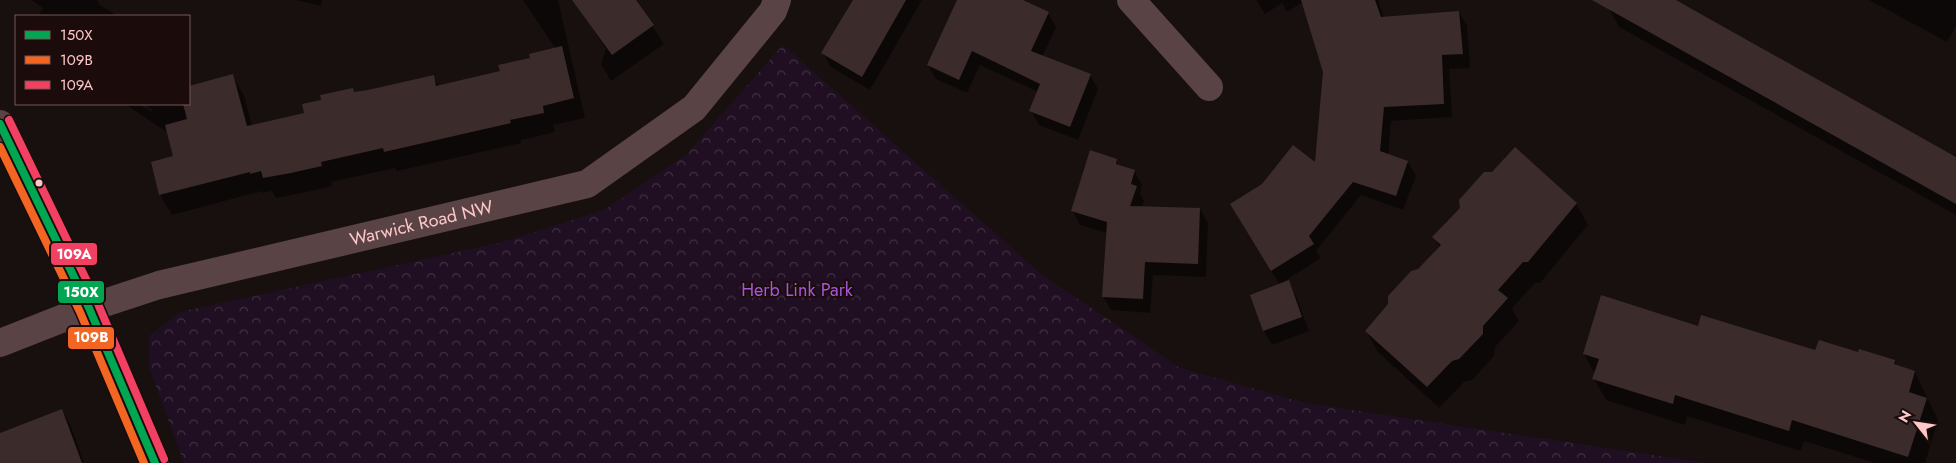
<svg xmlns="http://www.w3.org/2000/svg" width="1956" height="463" viewBox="0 0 1956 463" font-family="Jost,sans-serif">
  <defs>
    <pattern id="park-crowns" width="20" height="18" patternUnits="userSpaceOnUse" patternTransform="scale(1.25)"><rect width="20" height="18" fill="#200f22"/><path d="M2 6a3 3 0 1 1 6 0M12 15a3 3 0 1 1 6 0" fill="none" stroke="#413041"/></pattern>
  </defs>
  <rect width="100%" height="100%" fill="#18100e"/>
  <path fill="url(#park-crowns)" d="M 783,45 L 1041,274 L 1180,368 L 1305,403 L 1705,463 L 184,463 L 149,367 L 149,336 L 180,312 L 499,243 L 604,210 L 686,155 Z"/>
  <g fill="#0007">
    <path d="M 31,0 L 97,0 L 100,5 L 118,16 L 38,16 L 43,8 Z"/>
    <path d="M 296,0 L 322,0 L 321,6 Z"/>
    <path d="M 523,0 L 558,0 L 585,118 L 553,125 L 555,132 L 521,140 L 521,143 L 397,171 L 395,168 L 331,182 L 332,186 L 302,193 L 276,198 L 272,191 L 263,193 L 262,191 L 172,215 L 160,195 L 152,163 L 175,157 L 168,133 L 125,104 L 139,104 L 152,112 L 153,110 L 143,104 L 189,104 L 189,87 L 232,76 L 244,95 L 252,126 L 306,114 L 355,94 L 433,76 L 439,86 L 502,72 L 556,49 Z"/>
    <path d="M 574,0 L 635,0 L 664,44 L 611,81 L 601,64 L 606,49 Z"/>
    <path d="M 860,0 L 922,0 L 870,90 L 831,67 L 823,53 Z"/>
    <path d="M 959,0 L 1020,0 L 1048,13 L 1056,27 L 1042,57 L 1090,75 L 1098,89 L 1078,140 L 1039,125 L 1031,111 L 1038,92 L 980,65 L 967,93 L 936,79 L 928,65 Z"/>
    <path d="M 1256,0 L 1378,0 L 1384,18 L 1459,12 L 1467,26 L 1470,68 L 1449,69 L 1452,117 L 1391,121 L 1388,156 L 1408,162 L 1416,176 L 1403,210 L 1361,195 L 1316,251 L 1321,258 L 1280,284 L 1288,282 L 1296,296 L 1309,331 L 1272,345 L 1264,331 L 1251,295 L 1280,285 L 1239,219 L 1316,164 L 1324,72 L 1303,2 L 1287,12 L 1282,3 L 1265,14 Z"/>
    <path d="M 1614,0 L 1673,0 L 1953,157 L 1956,153 L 1956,215 L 1619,27 L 1609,9 Z"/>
    <path d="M 1869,0 L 1956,0 L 1956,26 L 1947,42 Z"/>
    <path d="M 1116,160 L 1119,166 L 1134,171 L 1142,185 L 1140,194 L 1144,201 L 1142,207 L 1200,209 L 1208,223 L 1206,277 L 1153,275 L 1150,313 L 1111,310 L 1103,296 L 1107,233 L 1080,225 L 1072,210 Z"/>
    <path d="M 1576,204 L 1588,225 L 1540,283 L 1535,283 L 1512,308 L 1519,321 L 1495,347 L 1494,356 L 1472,380 L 1464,382 L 1439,408 L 1378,352 L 1366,331 L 1440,248 L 1434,237 Z"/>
    <path d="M 1699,327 L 1816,352 L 1859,354 L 1894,361 L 1897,367 L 1915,372 L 1938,420 L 1925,463 L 1875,463 L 1804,441 L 1801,451 L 1687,416 L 1685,425 L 1606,400 L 1594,379 L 1595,374 L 1584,354 Z"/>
    <path d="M 62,410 L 70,424 L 84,463 L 0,463 L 0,433 Z"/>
  </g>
  <g fill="#3b2c2b">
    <path d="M 572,0 L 636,0 L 654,25 L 612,55 Z"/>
    <path d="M 853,0 L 906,0 L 862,77 L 821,53 Z"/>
    <path d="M 957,0 L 1023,0 L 1049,12 L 1031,51 L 1091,74 L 1070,127 L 1029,111 L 1040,84 L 972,51 L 959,80 L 927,65 Z"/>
    <path d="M 1301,0 L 1375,0 L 1381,17 L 1459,11 L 1463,54 L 1442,55 L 1444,104 L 1384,107 L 1380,151 L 1408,161 L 1396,196 L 1353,182 L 1309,236 L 1314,244 L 1271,271 L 1230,204 L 1262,184 L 1293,145 L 1315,162 L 1323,72 Z"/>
    <path d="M 1592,0 L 1676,0 L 1706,17 L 1956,157 L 1956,204 Z"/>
    <path d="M 562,46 L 574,98 L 543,106 L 544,113 L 510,120 L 511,123 L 384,152 L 383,148 L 321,162 L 322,166 L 291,173 L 263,178 L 261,171 L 250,174 L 250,172 L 159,195 L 151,162 L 173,156 L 165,125 L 187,119 L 183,104 L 189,104 L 189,86 L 233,74 L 247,126 L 304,113 L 302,104 L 321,100 L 320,95 L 353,88 L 354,92 L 368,90 L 434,75 L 436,86 L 500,71 L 498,65 L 530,58 L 529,54 Z"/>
    <path d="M 1515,147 L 1577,203 L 1528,262 L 1523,262 L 1498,290 L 1508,298 L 1483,326 L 1483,334 L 1459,359 L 1452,361 L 1427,387 L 1365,331 L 1388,304 L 1388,296 L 1411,271 L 1418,269 L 1441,245 L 1432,237 L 1460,208 L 1459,200 L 1484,172 L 1492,172 Z"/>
    <path d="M 1090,150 L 1117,159 L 1116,164 L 1135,170 L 1131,184 L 1137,186 L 1130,206 L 1200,208 L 1198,264 L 1145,262 L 1143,299 L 1102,297 L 1107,222 L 1071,211 Z"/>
    <path d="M 1289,280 L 1302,317 L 1263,331 L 1250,295 Z"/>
    <path d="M 1601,295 L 1698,326 L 1701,315 L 1815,350 L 1819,340 L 1858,352 L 1859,349 L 1895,360 L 1894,364 L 1915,371 L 1909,392 L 1927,398 L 1908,457 L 1792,420 L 1789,431 L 1675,395 L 1673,404 L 1592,379 L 1599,359 L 1583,354 Z"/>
    <path d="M 62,409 L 82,463 L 0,463 L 0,433 Z"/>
  </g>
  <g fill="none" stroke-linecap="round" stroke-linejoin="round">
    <g stroke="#594345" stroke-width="28">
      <path d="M 1131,0 L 1209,87"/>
      <path d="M 0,124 L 89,308 L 155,463"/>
      <path id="s1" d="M 0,343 L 89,308 L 159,285 L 587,184 L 694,108 L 773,11 L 777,0"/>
    </g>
    <g stroke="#1b0c0b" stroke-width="11">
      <path id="bus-1" d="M 0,124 L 89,308 L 155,463"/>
    </g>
    <g stroke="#1b0c0b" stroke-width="11">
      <path id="bus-2" d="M 0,147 L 80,312 L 144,463"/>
    </g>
    <g stroke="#1b0c0b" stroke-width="11">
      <path id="bus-3" d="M 9,120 L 98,304 L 164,459"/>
    </g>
    <use href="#bus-1" stroke="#00a651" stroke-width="8"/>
    <use href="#bus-2" stroke="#f26522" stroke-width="8"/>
    <use href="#bus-3" stroke="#f24062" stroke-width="8"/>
  </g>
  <circle fill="#fec7c8" stroke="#1b0c0b" stroke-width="2" cx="39" cy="183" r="4.5"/>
  <g text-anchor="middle" stroke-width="4" stroke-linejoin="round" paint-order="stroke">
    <g font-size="18" fill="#fec7c8" stroke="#1b0c0b">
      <text dy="6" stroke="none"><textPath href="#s1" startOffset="439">Warwick Road NW</textPath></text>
    </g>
    <g font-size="18" fill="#a756da" stroke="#1b0c0b">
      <text x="797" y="296">Herb Link Park</text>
    </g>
  </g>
  <g stroke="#1b0c0b" stroke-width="2">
    <rect x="50" y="242" width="48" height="24" rx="5" fill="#f24062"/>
    <rect x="57" y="280" width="48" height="24" rx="5" fill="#00a651"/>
    <rect x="67" y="326" width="48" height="24" rx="5" fill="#f26522"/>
  </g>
  <g font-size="14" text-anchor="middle" font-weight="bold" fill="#fff">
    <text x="74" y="259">109A</text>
    <text x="81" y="297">150X</text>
    <text x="91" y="342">109B</text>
  </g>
  <rect x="15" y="15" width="175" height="90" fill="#1b0c0b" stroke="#765757"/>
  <rect x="25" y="31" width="25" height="8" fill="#00a651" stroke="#765757"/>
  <text x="60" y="40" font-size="15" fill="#fec7c8">150X</text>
  <rect x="25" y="56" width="25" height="8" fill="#f26522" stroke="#765757"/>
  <text x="60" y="65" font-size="15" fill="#fec7c8">109B</text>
  <rect x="25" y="81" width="25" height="8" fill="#f24062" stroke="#765757"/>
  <text x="60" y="90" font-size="15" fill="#fec7c8">109A</text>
  <g transform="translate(1916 423) rotate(300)" stroke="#1b0c0b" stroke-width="4" paint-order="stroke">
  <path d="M0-4L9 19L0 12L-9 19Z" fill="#fec7c8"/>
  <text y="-8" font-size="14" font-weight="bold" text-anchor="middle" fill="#fec7c8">N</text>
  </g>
</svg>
